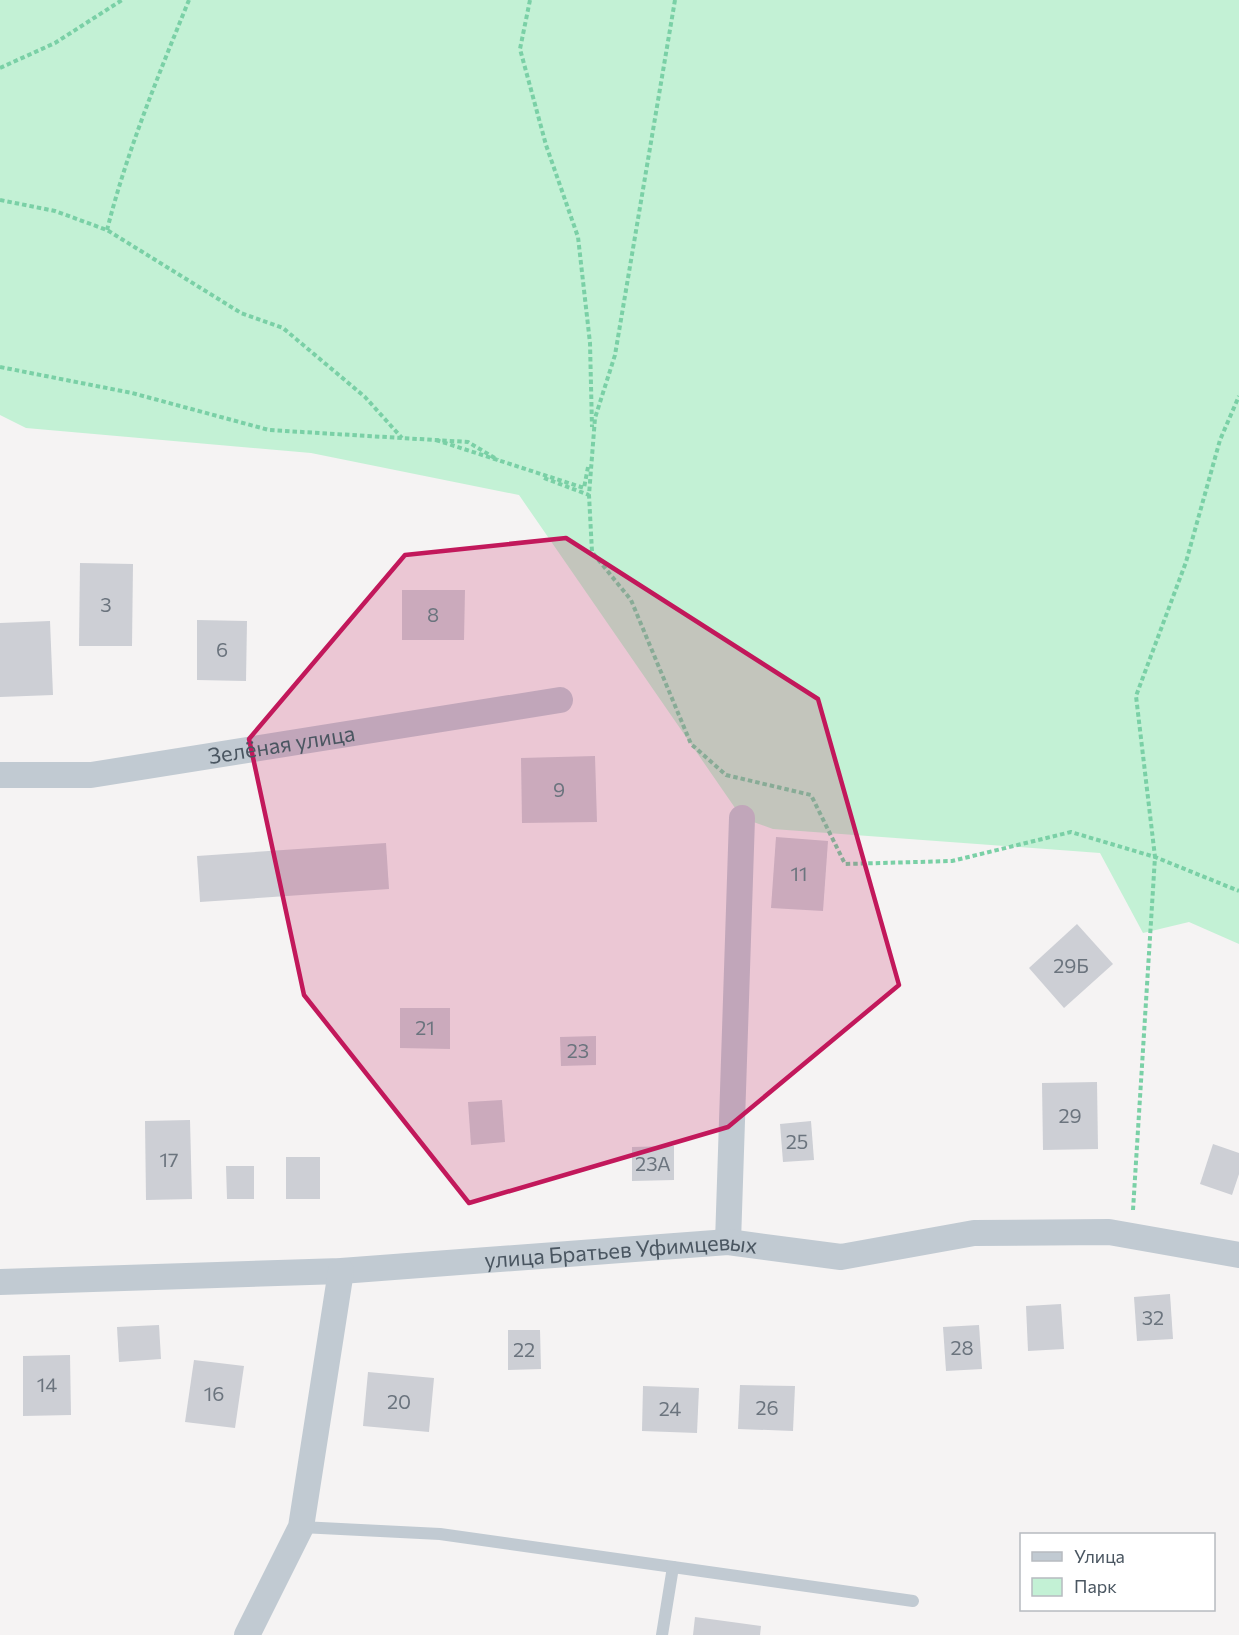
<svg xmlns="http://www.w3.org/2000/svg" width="1239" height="1635" viewBox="0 0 1239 1635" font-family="Commissioner,sans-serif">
  <rect width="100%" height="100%" fill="#f5f3f3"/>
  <path fill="#c3f1d5" d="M 0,0 L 1239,0 L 1239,944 L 1189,922 L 1143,933 L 1100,853 L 773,829 L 742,818 L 519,495 L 311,453 L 26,428 L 0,415 Z"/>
  <g fill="#cdcfd5">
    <path d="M 80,563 L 133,564 L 132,646 L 79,646 Z"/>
    <path d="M 402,590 L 465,590 L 464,640 L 402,640 Z"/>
    <path d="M 197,620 L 247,621 L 246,681 L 197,680 Z"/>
    <path d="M 50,621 L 53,695 L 0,697 L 0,623 Z"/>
    <path d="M 595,756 L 597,822 L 522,823 L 521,758 Z"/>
    <path d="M 776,837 L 828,841 L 823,911 L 771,908 Z"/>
    <path d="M 386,843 L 389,889 L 200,902 L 197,856 Z"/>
    <path d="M 1077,924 L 1113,964 L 1064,1008 L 1029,968 Z"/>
    <path d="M 400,1008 L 450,1008 L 450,1049 L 400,1048 Z"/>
    <path d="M 596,1036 L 596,1065 L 561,1066 L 560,1037 Z"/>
    <path d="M 1097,1082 L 1098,1149 L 1043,1150 L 1042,1083 Z"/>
    <path d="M 502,1100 L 505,1142 L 471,1145 L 468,1102 Z"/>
    <path d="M 190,1120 L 192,1199 L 146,1200 L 145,1121 Z"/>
    <path d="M 811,1121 L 814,1160 L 783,1162 L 780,1124 Z"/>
    <path d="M 1213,1144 L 1239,1153 L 1239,1174 L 1232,1195 L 1200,1184 Z"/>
    <path d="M 674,1146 L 674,1180 L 632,1181 L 632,1147 Z"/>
    <rect x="286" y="1157" width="34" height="42"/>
    <path d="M 226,1166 L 254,1166 L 254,1199 L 227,1199 Z"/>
    <path d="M 1170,1294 L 1173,1339 L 1137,1341 L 1134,1297 Z"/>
    <path d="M 1061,1304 L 1064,1349 L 1028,1351 L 1026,1306 Z"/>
    <path d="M 159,1325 L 161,1359 L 119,1362 L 117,1327 Z"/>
    <path d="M 979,1325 L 982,1369 L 946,1371 L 943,1327 Z"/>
    <path d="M 508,1330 L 540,1330 L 541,1369 L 508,1370 Z"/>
    <path d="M 70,1355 L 71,1415 L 23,1416 L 23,1356 Z"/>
    <path d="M 194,1360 L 244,1366 L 235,1428 L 185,1422 Z"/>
    <path d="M 368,1372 L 434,1378 L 429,1432 L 363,1426 Z"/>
    <path d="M 740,1385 L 795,1386 L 793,1431 L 738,1429 Z"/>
    <path d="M 643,1386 L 699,1388 L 697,1433 L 642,1431 Z"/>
    <path d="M 695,1617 L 761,1626 L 760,1635 L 693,1635 Z"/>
  </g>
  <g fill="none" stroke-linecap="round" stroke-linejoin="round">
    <g stroke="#7ad0a6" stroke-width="4" stroke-dasharray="4.5 3" stroke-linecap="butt">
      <path d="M 530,0 L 520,49 L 546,145 L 578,237 L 590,343 L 592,427"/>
      <path d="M 675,0 L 615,355 L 595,418 L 589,495 L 592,552 L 631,600 L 691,744 L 726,775 L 811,795 L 845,864 L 952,861 L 1071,832 L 1155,857 L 1239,891"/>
      <path d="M 0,68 L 55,43 L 122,0"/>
      <path d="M 0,200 L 55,211 L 107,230 L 241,313 L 283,328 L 365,397 L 402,438"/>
      <path d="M 107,230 C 127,151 158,76 189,0"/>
      <path d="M 0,367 L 132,393 L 269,430 L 468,442 L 498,460"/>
      <path d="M 436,440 L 584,488 L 588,467"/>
      <path d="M 544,478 L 589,495"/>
      <path d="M 1133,1210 L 1155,857 L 1136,696 L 1186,562 L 1220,440 L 1239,396"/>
    </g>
    <g stroke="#c1cad2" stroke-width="12">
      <path d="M 301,1527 L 440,1534 L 913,1601"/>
      <path d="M 662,1635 L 673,1567"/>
    </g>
    <g stroke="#c1cad2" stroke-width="26">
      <path id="s1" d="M 0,775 L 91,775 L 560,700"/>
      <path d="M 728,1242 L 742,818"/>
      <path id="s2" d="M 0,1282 L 341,1271 L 728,1242 L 841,1257 L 974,1233 L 1109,1232 L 1239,1255"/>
      <path d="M 247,1635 L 301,1527 L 341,1271"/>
    </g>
  </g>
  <path fill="#c2185b" fill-opacity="0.2" stroke="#c2185b" stroke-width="4.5" stroke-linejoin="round" d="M 566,538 L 818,699 L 899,985 L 728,1127 L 469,1203 L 304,995 L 249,739 L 405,555 Z"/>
  <g text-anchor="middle" stroke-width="4.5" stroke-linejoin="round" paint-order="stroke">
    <g font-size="20" fill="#6b747e">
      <text x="106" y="612">3</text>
      <text x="433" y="622">8</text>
      <text x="222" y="657">6</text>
      <text x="559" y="797">9</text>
      <text x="799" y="881">11</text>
      <text x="1071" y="973">29Б</text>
      <text x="425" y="1035">21</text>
      <text x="578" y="1058">23</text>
      <text x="1070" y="1123">29</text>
      <text x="797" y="1149">25</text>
      <text x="169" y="1167">17</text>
      <text x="653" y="1171">23А</text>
      <text x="1153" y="1325">32</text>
      <text x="962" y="1355">28</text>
      <text x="524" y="1357">22</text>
      <text x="47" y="1392">14</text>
      <text x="214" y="1401">16</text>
      <text x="399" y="1409">20</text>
      <text x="767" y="1415">26</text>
      <text x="670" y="1416">24</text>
    </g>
    <g font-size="22" fill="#4a5661" stroke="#fff">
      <text dy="8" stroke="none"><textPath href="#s1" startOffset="284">Зелёная улица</textPath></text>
      <text dy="8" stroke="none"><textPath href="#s2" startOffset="622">улица Братьев Уфимцевых</textPath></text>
    </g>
  </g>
  <rect x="1020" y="1533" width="195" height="78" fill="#ffffff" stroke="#b7bbc0" stroke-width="1.5"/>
  <rect x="1032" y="1552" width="30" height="9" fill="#c1cad2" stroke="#b7bbc0" stroke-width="1.5"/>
  <text x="1074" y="1563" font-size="18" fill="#4a5661">Улица</text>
  <rect x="1032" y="1578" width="30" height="18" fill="#c3f1d5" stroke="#b7bbc0" stroke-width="1.5"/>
  <text x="1074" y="1593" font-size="18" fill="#4a5661">Парк</text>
</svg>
